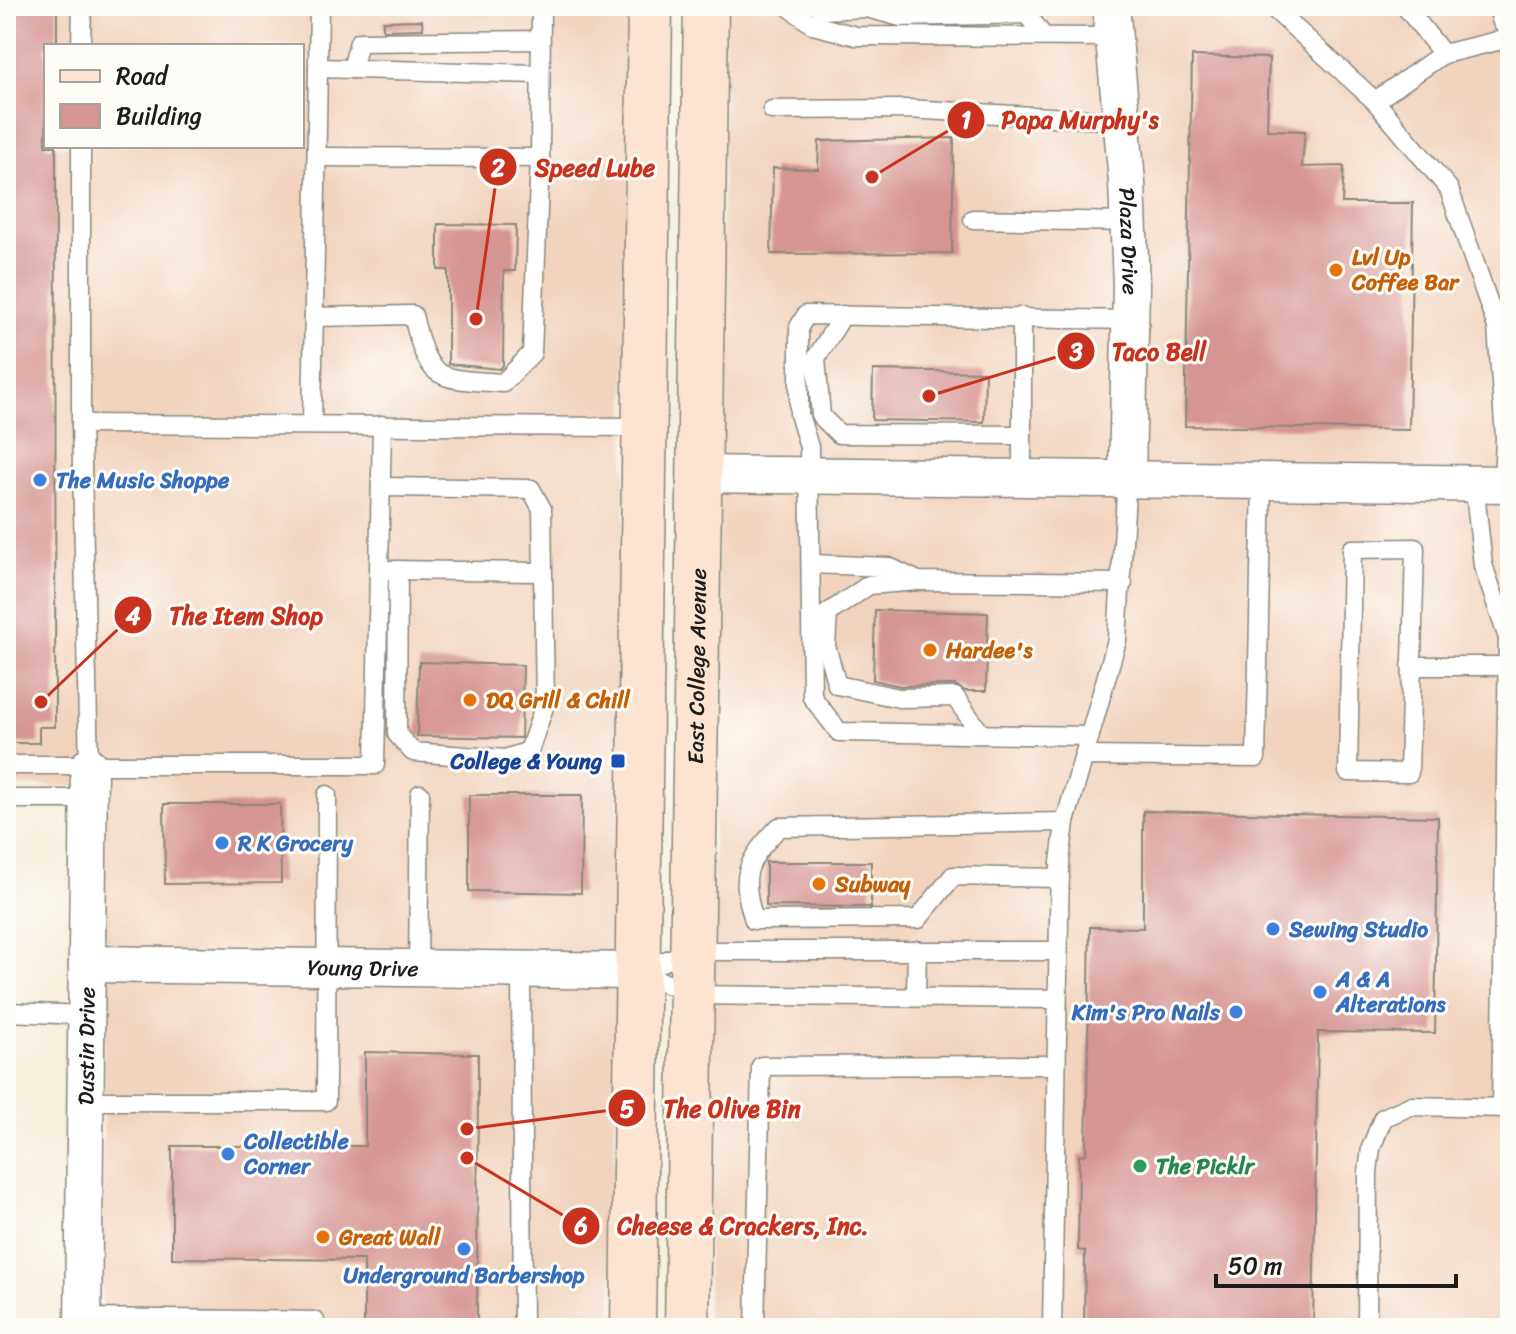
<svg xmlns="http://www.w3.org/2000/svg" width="1516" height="1334" viewBox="0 0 1516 1334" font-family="Sriracha,sans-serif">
  <rect width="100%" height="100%" fill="#fdfcf7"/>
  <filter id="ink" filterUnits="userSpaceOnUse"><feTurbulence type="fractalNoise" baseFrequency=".0125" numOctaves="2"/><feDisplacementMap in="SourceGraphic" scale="16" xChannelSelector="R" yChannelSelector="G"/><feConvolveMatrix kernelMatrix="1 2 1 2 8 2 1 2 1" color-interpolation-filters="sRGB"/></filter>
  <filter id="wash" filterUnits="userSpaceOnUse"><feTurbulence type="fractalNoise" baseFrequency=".006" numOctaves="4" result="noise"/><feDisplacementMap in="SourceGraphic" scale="32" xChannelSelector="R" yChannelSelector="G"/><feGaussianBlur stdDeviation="1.8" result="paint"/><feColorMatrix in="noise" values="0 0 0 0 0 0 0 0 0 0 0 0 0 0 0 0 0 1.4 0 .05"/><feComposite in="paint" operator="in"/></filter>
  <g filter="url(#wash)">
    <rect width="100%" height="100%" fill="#f6efdd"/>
    <g fill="#f2d4be" fill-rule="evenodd">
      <path d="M 6,6 L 632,6 L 612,1328 L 102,1328 L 105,786 L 6,786 ZM 46,46 L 302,46 L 302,146 L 46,146 Z"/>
      <path d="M 725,6 L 1510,6 L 1510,1328 L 707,1328 Z"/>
    </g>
    <g id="blocks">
      <g fill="#d69492">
        <path d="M 6,6 L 57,6 L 57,46 L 46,46 L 46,146 L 56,146 L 55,727 L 39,727 L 39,743 L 6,743 Z"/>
        <path d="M 422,20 L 423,29 L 383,30 L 383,21 Z"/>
        <path d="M 1192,56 L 1269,58 L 1267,130 L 1305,131 L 1302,167 L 1344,166 L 1342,203 L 1413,203 L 1409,430 L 1185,426 Z"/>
        <path d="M 954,138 L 952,253 L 771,254 L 773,168 L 818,169 L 819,141 Z"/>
        <path d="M 438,224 L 516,225 L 515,271 L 504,271 L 503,365 L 500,369 L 448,364 L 448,270 L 438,270 Z"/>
        <path d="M 873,370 L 985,372 L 984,422 L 872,420 Z"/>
        <path d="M 875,610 L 988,613 L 986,691 L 965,691 L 955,685 L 900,686 L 873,680 Z"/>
        <path d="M 419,662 L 523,665 L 521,738 L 417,736 Z"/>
        <path d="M 469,795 L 582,795 L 581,893 L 469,891 Z"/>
        <path d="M 164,804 L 280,804 L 281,883 L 165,884 Z"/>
        <path d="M 1143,811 L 1438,817 L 1435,1033 L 1318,1032 L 1313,1328 L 1084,1328 L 1085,1251 L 1078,1250 L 1079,1155 L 1086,1154 L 1090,927 L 1143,928 Z"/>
        <path d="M 766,862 L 871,862 L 871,907 L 766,906 Z"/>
        <path d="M 365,1052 L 478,1054 L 477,1328 L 364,1328 L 364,1260 L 172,1258 L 172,1146 L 365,1146 Z"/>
      </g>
    </g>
  </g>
  <g filter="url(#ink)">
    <use href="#blocks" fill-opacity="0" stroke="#89867c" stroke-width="2"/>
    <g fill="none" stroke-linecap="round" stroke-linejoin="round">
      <g stroke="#89867c" stroke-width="21">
        <g id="lane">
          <path d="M 788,6 L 813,25 L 856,36 L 1113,37"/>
          <path d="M 818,6 L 822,10 L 865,8"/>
          <path d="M 859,6 L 901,17 L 1027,14 L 1043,36"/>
          <path d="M 1271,6 L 1375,101"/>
          <path d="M 1405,6 L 1443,54 L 1510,38"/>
          <path d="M 81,46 L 82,6"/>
          <path d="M 1443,54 L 1375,101 L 1449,189 L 1497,327 L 1505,438 L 1503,484"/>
          <path d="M 318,68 L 540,74"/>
          <path d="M 352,69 L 359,42 L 540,40"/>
          <path d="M 772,110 L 908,109 L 1120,121"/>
          <path d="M 81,146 L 81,424 L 89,766"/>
          <path d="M 317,157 L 540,158 L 541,6"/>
          <path d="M 973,219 L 1129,222"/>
          <path d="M 843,315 L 816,358 L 821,416 L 839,434 L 1022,435"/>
          <path d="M 1022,316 L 1022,476"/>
          <path d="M 314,317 L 413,315 C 429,384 437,378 503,383 L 532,353 L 540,158"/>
          <path d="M 81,424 L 629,427"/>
          <path d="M 312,425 L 319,6"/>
          <path d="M 1474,483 L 1483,565 L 1508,638 L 1501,1108"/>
          <path d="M 381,487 L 531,489 L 542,509 L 545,704 L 529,751 L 505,759 L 413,752 L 397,734 L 398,570"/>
          <path d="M 1415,548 L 1409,773 L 1348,772 L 1352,549 Z"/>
          <path d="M 812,564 L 889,567 L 918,581 L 1123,583"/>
          <path d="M 388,570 L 542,572"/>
          <path d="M 918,581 L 869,585 L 828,613 L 826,646 L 837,685 L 899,698 L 955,697 L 981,734"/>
          <path d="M 1411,666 L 1510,666"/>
          <path d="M 1090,736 L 839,732 L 812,697 L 809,447 L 799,414 L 799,327 L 806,315 L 1130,320"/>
          <path d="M 1084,756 L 1256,758 L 1262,480"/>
          <path d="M 6,765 L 375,765 L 382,425"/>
          <path d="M 6,799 L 88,799"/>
          <path d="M 1060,878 L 953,876 L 918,919 L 754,920 C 739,874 747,861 779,827 L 1065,822"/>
          <path d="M 418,968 L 420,794"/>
          <path d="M 521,969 L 523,1328"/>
          <path d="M 639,970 L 693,951 L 1057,951"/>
          <path d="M 638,971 L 692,995 L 1057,999"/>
          <path d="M 916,997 L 917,950"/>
          <path d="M 6,1012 L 86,1015"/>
          <path d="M 85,1101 L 326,1101 L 327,795"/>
          <path d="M 83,1318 L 315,1321 L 315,1328"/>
          <path d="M 755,1328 L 761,1066 L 1056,1065"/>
          <path d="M 1052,1328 L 1060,862 L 1065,822 L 1117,640 L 1127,477"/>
          <path d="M 1367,1328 L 1368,1172 L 1371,1148 L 1383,1118 L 1410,1106 L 1510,1108"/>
        </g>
      </g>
      <g stroke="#89867c" stroke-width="39">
        <g id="street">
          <path id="s1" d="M 1111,6 L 1127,182 L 1131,286 L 1127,477"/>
          <path d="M 1507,6 L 1510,18"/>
          <path d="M 699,474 L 1510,484"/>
          <path id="s2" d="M 87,964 L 638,971"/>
          <path id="s3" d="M 83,1328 L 89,766"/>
        </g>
      </g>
      <g stroke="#89867c" stroke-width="47">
        <g id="secondary">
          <path d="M 633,1328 L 650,6"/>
          <path id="s4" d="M 687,1328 L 706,6"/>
        </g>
      </g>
      <use href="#lane" stroke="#fff" stroke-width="18"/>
      <use href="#street" stroke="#fff" stroke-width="36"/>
      <use href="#secondary" stroke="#fde4d1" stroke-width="44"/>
    </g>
  </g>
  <g fill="#e8710a" stroke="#fdfcf7" stroke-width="3">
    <circle cx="1336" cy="270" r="8"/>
    <circle cx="930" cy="650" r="8"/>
    <circle cx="470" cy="700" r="8"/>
    <circle cx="819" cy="884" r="8"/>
    <circle cx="323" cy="1237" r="8"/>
  </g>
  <g fill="#3f7fe0" stroke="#fdfcf7" stroke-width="3">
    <circle cx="40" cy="480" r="8"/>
    <circle cx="222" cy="843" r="8"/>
    <circle cx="1273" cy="929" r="8"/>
    <circle cx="1320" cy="992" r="8"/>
    <circle cx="1236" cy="1012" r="8"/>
    <circle cx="228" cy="1154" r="8"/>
    <circle cx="464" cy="1249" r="8"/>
  </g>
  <rect fill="#1a4fb4" stroke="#fdfcf7" stroke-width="3" x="610" y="753" width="16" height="16" rx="4"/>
  <circle fill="#2e9e5b" stroke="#fdfcf7" stroke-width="3" cx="1140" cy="1166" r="8"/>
  <g text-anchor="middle" stroke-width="6" stroke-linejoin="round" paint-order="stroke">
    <g font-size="22" fill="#1c1c1c" stroke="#fdfcf7">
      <text dy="8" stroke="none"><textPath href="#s1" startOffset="236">Plaza Drive</textPath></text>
      <text dy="8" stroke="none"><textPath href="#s4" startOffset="662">East College Avenue</textPath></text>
      <text dy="8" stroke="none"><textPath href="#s2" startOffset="276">Young Drive</textPath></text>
      <text dy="8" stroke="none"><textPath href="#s3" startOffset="282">Dustin Drive</textPath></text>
    </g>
    <g font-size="22" font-weight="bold" fill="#c56008" stroke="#fdfcf7" text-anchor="start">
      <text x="1352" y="265">Lvl Up<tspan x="1352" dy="25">Coffee Bar</tspan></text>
      <text x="946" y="658">Hardee's</text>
      <text x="486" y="708">DQ Grill &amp; Chill</text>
      <text x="835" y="892">Subway</text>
      <text x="339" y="1245">Great Wall</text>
    </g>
    <g font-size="22" font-weight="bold" fill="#366cbe" stroke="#fdfcf7" text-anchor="start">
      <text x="56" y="488">The Music Shoppe</text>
      <text x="238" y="851">R K Grocery</text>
      <text x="1289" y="937">Sewing Studio</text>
      <text x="1336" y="987">A &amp; A<tspan x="1336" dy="25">Alterations</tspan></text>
      <text x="1220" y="1020" text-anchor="end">Kim's Pro Nails</text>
      <text x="244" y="1149">Collectible<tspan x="244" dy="25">Corner</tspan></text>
      <text x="464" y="1283" text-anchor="middle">Underground Barbershop</text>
    </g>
    <g font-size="22" font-weight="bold" fill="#164399" stroke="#fdfcf7" text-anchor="end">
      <text x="602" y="769">College &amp; Young</text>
    </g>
    <g font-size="22" font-weight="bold" fill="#27864d" stroke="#fdfcf7" text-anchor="start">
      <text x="1156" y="1174">The Picklr</text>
    </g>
  </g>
  <path fill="none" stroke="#c8321e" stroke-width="3" d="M872 177L966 120M476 319L498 167M929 396L1076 351M41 702L133 615M467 1129L627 1108M467 1158L581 1226"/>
  <g fill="#c8321e" stroke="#fdfcf7" stroke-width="3">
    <circle cx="872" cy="177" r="8"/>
    <circle cx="476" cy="319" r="8"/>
    <circle cx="929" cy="396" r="8"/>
    <circle cx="41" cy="702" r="8"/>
    <circle cx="467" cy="1129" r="8"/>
    <circle cx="467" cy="1158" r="8"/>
    <circle cx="966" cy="120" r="20"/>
    <circle cx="498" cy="167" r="20"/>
    <circle cx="1076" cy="351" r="20"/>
    <circle cx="133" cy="615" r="20"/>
    <circle cx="627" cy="1108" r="20"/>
    <circle cx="581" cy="1226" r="20"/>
  </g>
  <g font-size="24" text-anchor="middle" font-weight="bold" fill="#fff">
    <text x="966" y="128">1</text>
    <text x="498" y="176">2</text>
    <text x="1076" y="360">3</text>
    <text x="133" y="624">4</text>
    <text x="627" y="1117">5</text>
    <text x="581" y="1234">6</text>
  </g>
  <g font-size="24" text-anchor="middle" font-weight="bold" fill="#c8321e" stroke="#fdfcf7" stroke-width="6" stroke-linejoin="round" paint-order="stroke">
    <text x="1080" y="128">Papa Murphy's</text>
    <text x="595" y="176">Speed Lube</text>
    <text x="1159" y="360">Taco Bell</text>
    <text x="246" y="624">The Item Shop</text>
    <text x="732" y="1117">The Olive Bin</text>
    <text x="743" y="1234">Cheese &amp; Crackers, Inc.</text>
  </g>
  <rect width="1516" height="1334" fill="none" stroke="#fdfcf7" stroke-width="32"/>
  <rect x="44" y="44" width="260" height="104" fill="#fdfcf7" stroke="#a3a29f" stroke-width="2"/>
  <rect x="60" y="70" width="40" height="12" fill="#fde4d1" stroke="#a3a29f" stroke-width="2"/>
  <text x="116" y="84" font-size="24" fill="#1c1c1c">Road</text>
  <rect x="60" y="104" width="40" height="24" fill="#d69492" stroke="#a3a29f" stroke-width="2"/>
  <text x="116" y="124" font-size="24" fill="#1c1c1c">Building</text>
  <path d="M1216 1274v12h240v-12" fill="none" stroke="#1c1c1c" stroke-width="4"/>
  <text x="1228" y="1274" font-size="24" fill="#1c1c1c" stroke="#fdfcf7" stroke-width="6" paint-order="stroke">50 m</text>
</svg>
